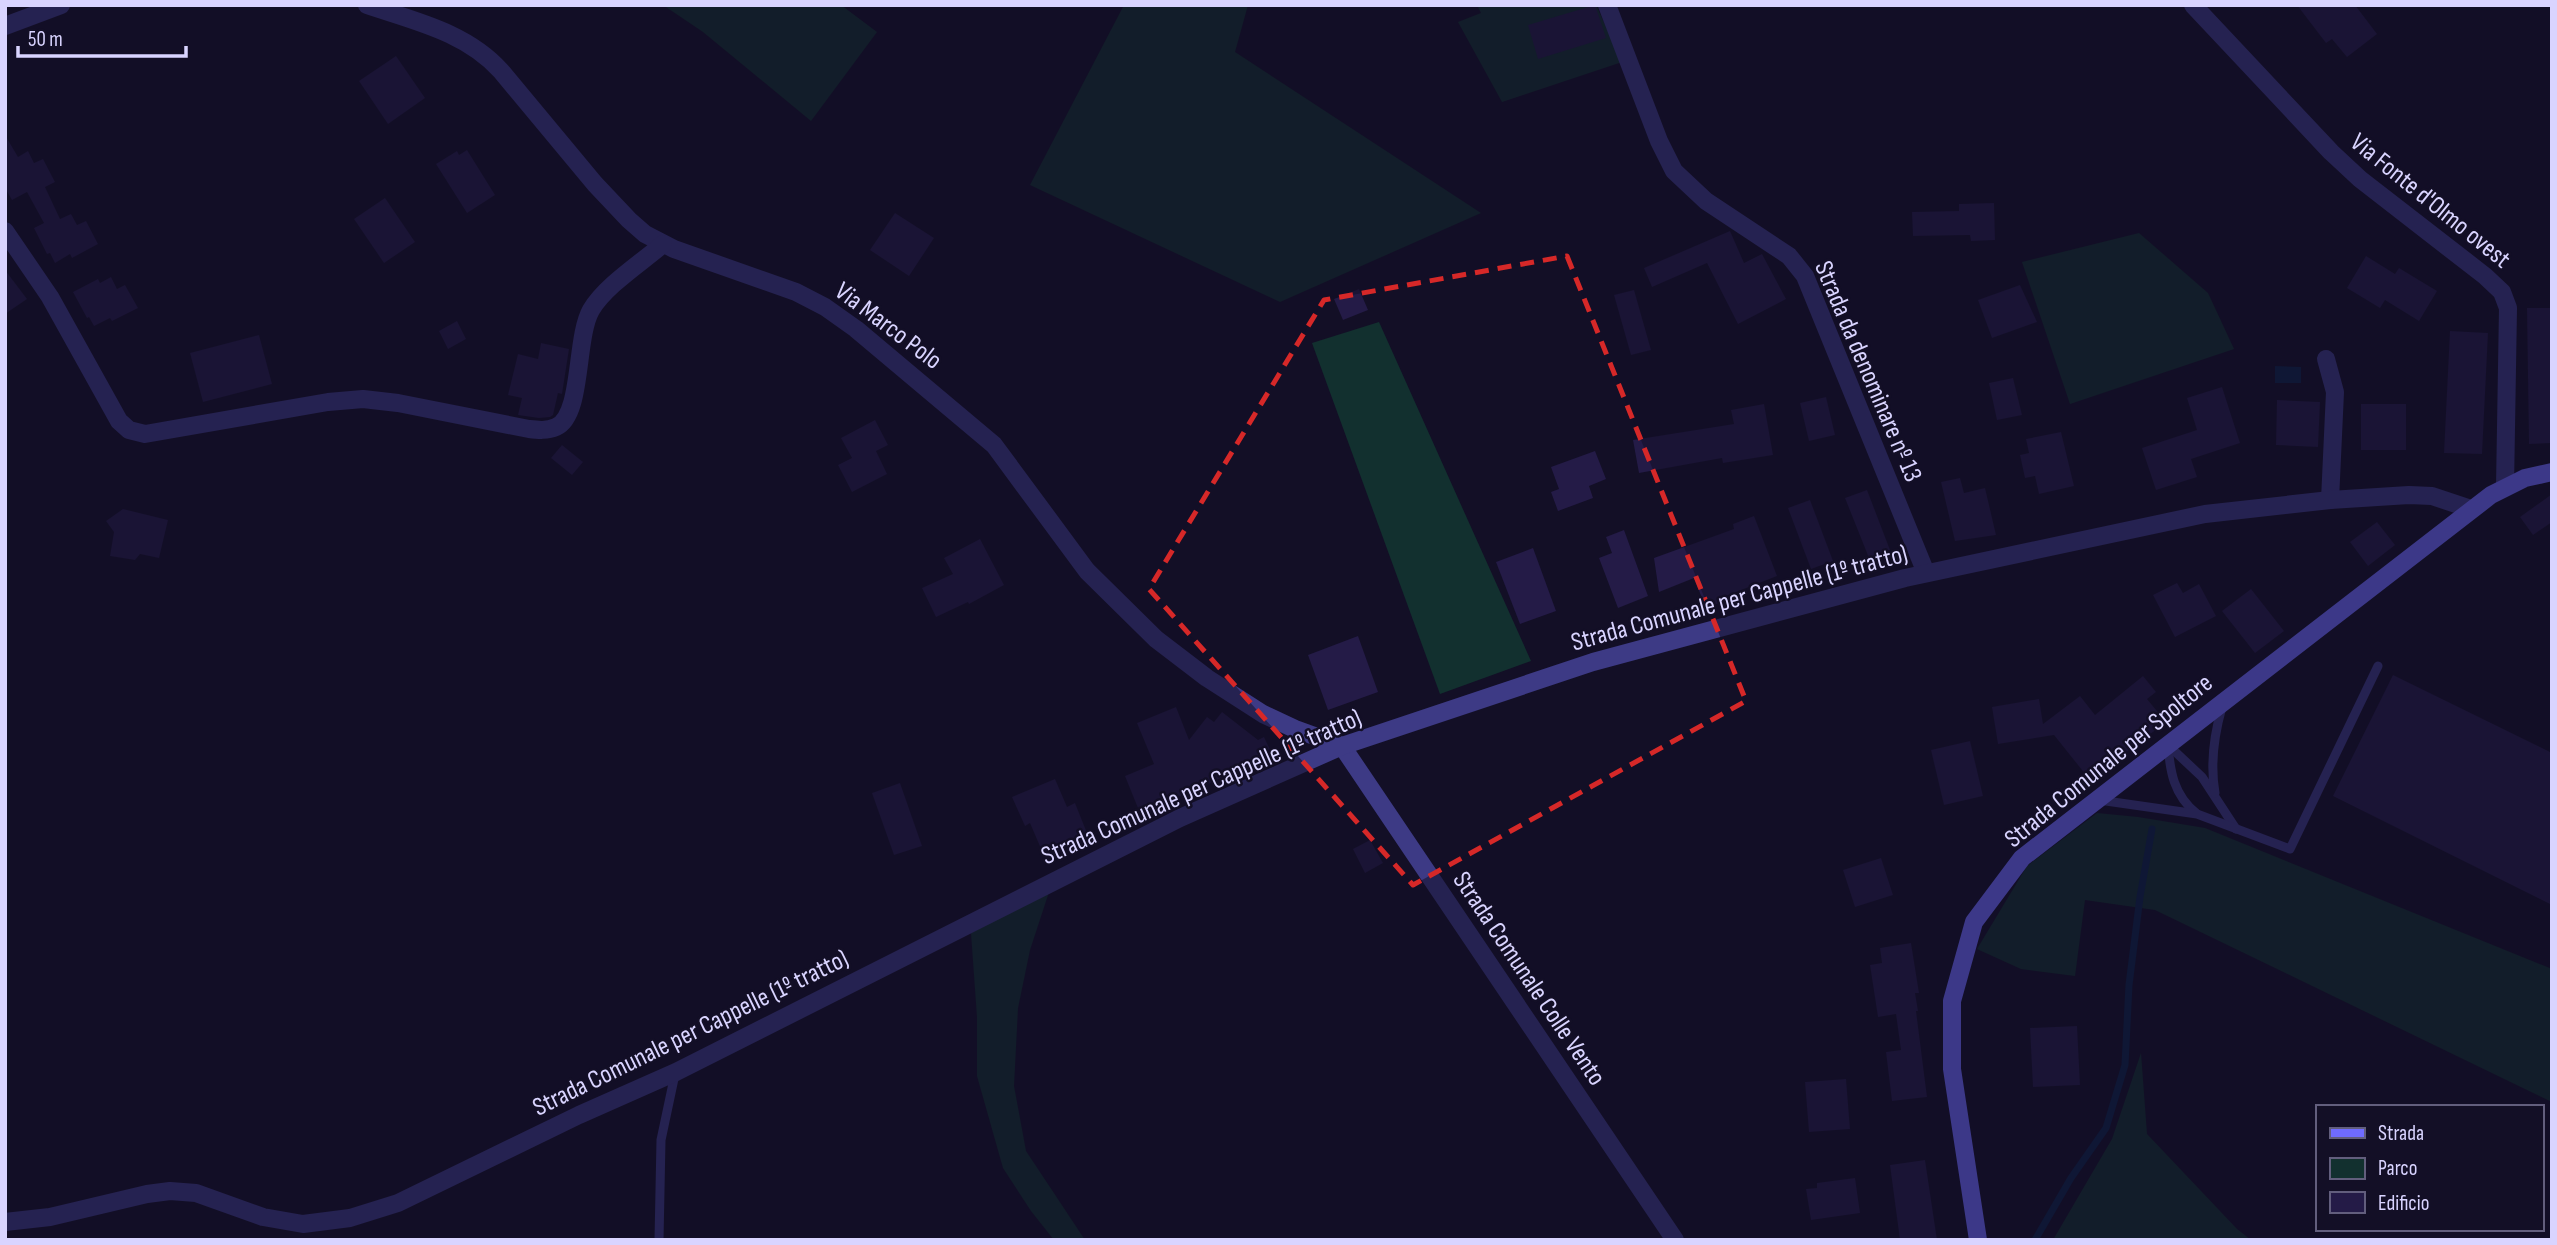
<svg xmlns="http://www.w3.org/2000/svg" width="2557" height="1245" viewBox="0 0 2557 1245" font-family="'Sofia Sans Condensed',sans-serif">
  <rect width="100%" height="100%" fill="#130f26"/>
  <g fill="#12302f">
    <path d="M 663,5 L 841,5 L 877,32 L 811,121 L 703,32 Z"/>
    <path d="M 1124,5 L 1248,5 L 1235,52 L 1481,213 L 1280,302 L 1030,185 Z"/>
    <path d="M 1477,5 L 1596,5 L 1622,62 L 1502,102 L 1458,22 L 1481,13 Z"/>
    <path d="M 2139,233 L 2208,293 L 2234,349 L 2070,404 L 2022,262 Z"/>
    <path d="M 1379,322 L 1531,661 L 1440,694 L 1312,343 Z"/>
    <path d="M 2097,813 L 2138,817 L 2205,828 L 2552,969 L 2552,1102 L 2155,910 L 2085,900 L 2075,976 L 2021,969 L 1977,949 L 2027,866 Z"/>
    <path d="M 1049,892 L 1030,950 L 1018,1008 L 1014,1086 L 1026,1151 L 1085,1240 L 1054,1240 L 1031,1211 L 1003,1168 L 977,1076 L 977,1017 L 971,933 Z"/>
    <path d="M 2141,1053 L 2147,1134 L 2237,1229 L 2251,1240 L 2053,1240 L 2112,1139 Z"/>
  </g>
  <path fill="#0c2248" d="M 2275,366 L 2301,367 L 2301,383 L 2275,383 Z"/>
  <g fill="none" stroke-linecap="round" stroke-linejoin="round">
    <path stroke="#0c2248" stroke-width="7" d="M 2035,1240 L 2071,1178 L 2106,1128 L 2125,1065 L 2129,985 L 2140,897 L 2152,829"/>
  </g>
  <g fill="#241b47">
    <path d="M 1595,5 L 1606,38 L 1538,59 L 1528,25 Z"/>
    <path d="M 2297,5 L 2355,5 L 2377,34 L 2347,57 L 2332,39 L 2326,43 Z"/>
    <path d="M 396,56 L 425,98 L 388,124 L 359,81 Z"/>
    <path d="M 5,135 L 18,157 L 28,151 L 34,163 L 43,159 L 55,182 L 45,187 L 60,219 L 71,214 L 77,225 L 86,221 L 98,244 L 72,258 L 70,254 L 55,263 L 50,253 L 47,254 L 34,228 L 44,223 L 27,192 L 12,200 L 5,188 Z"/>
    <path d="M 467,150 L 495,195 L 467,213 L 436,164 L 457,151 L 459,155 Z"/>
    <path d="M 385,198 L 415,242 L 384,263 L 354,219 Z"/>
    <path d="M 1994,203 L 1995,240 L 1971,241 L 1970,235 L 1913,236 L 1912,212 L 1959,211 L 1959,204 Z"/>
    <path d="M 895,213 L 934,238 L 909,276 L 870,250 Z"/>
    <path d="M 1730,231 L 1744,263 L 1762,254 L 1786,299 L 1738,324 L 1707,263 L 1652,287 L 1644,268 Z"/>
    <path d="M 2366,256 L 2395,274 L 2399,268 L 2437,291 L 2419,321 L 2385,300 L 2380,308 L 2347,288 Z"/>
    <path d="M 5,270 L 27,299 L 5,314 Z"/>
    <path d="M 111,277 L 117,289 L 125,285 L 138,308 L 112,321 L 110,318 L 94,326 L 89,317 L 87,318 L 73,292 L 98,279 L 100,283 Z"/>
    <path d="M 2020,285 L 2037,322 L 1992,338 L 1978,300 Z"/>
    <path d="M 1359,289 L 1368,310 L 1343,320 L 1334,299 Z"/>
    <path d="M 1634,290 L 1651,350 L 1631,355 L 1614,295 Z"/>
    <path d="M 2527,308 L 2552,308 L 2552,443 L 2529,444 Z"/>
    <path d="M 457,321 L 466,339 L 448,349 L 439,331 Z"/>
    <path d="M 2450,331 L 2488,333 L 2482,454 L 2444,453 Z"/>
    <path d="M 259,335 L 272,384 L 203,402 L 190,353 Z"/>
    <path d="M 541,343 L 569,349 L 562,394 L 558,393 L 553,415 L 550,417 L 539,418 L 518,415 L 522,398 L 508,395 L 518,354 L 538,359 Z"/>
    <path d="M 2013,378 L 2022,415 L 1997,420 L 1989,383 Z"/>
    <path d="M 2222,387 L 2240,443 L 2191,459 L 2197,477 L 2156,490 L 2142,448 L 2197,430 L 2187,398 Z"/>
    <path d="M 1826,397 L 1835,435 L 1809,441 L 1800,403 Z"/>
    <path d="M 2277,400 L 2320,402 L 2318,447 L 2276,445 Z"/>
    <path d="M 1764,404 L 1773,455 L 1723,463 L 1722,458 L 1639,473 L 1633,440 L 1734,424 L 1731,410 Z"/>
    <rect x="2361" y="404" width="45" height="46"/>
    <path d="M 875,420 L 888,445 L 876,451 L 887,474 L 852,492 L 838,465 L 852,458 L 841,438 Z"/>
    <path d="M 2061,432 L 2074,486 L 2039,494 L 2035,476 L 2025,478 L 2020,455 L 2029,453 L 2026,439 Z"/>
    <path d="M 562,445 L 583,462 L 572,475 L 551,458 Z"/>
    <path d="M 1595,451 L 1606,479 L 1589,486 L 1593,498 L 1558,511 L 1551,492 L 1559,489 L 1551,467 Z"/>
    <path d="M 1960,478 L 1964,493 L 1985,488 L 1996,535 L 1955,541 L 1941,482 Z"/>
    <path d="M 1867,490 L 1890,550 L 1869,558 L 1845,498 Z"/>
    <path d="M 2552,494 L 2552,522 L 2533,535 L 2520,517 Z"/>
    <path d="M 1810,500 L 1833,561 L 1811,569 L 1788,508 Z"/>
    <path d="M 123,509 L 168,520 L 159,558 L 140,554 L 135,560 L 110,556 L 114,532 L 106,521 Z"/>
    <path d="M 1754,516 L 1777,576 L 1726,596 L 1727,600 L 1706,608 L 1694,578 L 1659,592 L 1654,558 L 1734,529 L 1733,524 Z"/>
    <path d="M 2377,522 L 2395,545 L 2368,566 L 2350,542 Z"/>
    <path d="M 1624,530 L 1648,596 L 1618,608 L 1599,558 L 1612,553 L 1606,537 Z"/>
    <path d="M 980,539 L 1004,585 L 969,604 L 968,602 L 936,617 L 922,588 L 953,574 L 944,558 Z"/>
    <path d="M 1533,548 L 1556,611 L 1520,624 L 1496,562 Z"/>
    <path d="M 2177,583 L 2183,593 L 2199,584 L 2216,616 L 2175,637 L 2153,595 Z"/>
    <path d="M 2251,589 L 2284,631 L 2255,653 L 2222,611 Z"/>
    <path d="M 1358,636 L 1378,692 L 1328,710 L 1308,655 Z"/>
    <path d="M 2393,675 L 2552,753 L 2552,905 L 2333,796 Z"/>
    <path d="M 2143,676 L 2156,692 L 2147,699 L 2166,722 L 2090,780 L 2054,735 L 1998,744 L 1992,707 L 2039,699 L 2043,724 L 2080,696 L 2095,715 Z"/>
    <path d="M 1176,707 L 1189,740 L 1207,717 L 1214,722 L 1222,712 L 1258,740 L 1264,737 L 1272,754 L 1208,784 L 1140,813 L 1125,776 L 1154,764 L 1137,723 Z"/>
    <path d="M 1970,741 L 1983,796 L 1944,805 L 1931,750 Z"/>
    <path d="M 1055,779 L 1067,807 L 1075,803 L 1087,833 L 1042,851 L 1030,823 L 1025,826 L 1012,797 Z"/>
    <path d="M 900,783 L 922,846 L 894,855 L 872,793 Z"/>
    <path d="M 1370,840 L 1383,863 L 1365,873 L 1353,849 Z"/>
    <path d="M 1881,858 L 1893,895 L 1855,907 L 1843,870 Z"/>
    <path d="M 1911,943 L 1919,993 L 1915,993 L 1918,1011 L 1916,1011 L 1927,1097 L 1892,1101 L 1886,1052 L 1901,1050 L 1896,1014 L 1878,1017 L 1870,965 L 1882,963 L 1880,948 Z"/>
    <path d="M 2077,1026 L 2080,1085 L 2033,1087 L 2030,1028 Z"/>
    <path d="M 1846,1079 L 1850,1129 L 1809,1132 L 1805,1082 Z"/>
    <path d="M 1925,1160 L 1937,1240 L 1900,1240 L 1890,1165 Z"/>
    <path d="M 1855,1178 L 1860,1213 L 1811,1220 L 1806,1189 L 1817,1188 L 1817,1183 Z"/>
  </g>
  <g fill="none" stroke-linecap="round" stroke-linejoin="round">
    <g stroke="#3d3a85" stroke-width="9">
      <path d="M 2168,745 L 2202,777 L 2236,829"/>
      <path d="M 2168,745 C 2170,772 2174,795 2196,813"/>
      <path d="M 2215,793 C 2210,764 2214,735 2222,707"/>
      <path d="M 2099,800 L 2197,814 L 2290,849 L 2378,666"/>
      <path d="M 659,1240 L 661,1140 L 675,1074"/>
    </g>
    <g stroke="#3d3a85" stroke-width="18">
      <path d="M 367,5 C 414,21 466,32 501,71 L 595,184 L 629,220 L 645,234 L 674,249 L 796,292 L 825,307 L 856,329 L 994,445 L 1087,571 L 1156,639 L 1207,678 L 1263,714 L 1295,729 L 1342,746 L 1675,1240"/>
      <path d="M 1607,5 L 1659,141 L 1674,171 L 1706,201 L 1789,256 L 1805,276 L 1926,573"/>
      <path d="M 2193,5 L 2331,152 L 2360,179 L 2485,276 L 2502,292 L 2508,308 L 2505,487"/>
      <path d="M 5,26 L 61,5"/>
      <path d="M 5,231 L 50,297 L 119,421 L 129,430 L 145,434 L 328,402 L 363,399 L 398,403 L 529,429 C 538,430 547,431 556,427 C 583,415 575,338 591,310 C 605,286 641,263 663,244"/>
      <path d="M 2326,359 L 2335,392 L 2330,500"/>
      <path d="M 5,1222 L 50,1217 L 147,1194 L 170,1191 L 196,1193 L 263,1217 L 303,1224 L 350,1218 L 398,1203 L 579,1115 L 676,1072 L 1180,818 L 1342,746 L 1593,662 L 1905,578 L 2205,514 L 2330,500 L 2409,495 L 2432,496 L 2471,509"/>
    </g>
    <path stroke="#6f6bff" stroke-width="18" d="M 1978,1240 L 1952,1069 L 1952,1001 L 1974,922 L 2022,858 L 2491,495 L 2525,478 L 2552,472"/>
  </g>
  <path d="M0 0H2557V1245H0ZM 1567,256 L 1746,701 L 1413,885 L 1149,589 L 1324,300 Z" fill="#130f26" fill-opacity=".55" fill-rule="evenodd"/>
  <path fill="none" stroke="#d62828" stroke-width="5" stroke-dasharray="14 9" stroke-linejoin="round" d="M 1567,256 L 1746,701 L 1413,885 L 1149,589 L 1324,300 Z"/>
  <g text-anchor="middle" stroke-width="5" stroke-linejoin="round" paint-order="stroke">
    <g font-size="26" fill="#d9d4ff" stroke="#130f26">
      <text transform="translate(2431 200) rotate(39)" y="9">Via Fonte d'Olmo ovest</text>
      <text transform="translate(889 325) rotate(37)" y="9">Via Marco Polo</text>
      <text transform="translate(1869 371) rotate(67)" y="9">Strada da denominare nº 13</text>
      <text transform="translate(1739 597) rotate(-15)" y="9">Strada Comunale per Cappelle (1º tratto)</text>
      <text transform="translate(2108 760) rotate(-39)" y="9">Strada Comunale per Spoltore</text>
      <text transform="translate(1201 786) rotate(-24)" y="9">Strada Comunale per Cappelle (1º tratto)</text>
      <text transform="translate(1530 978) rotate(56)" y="9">Strada Comunale Colle Vento</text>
      <text transform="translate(690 1032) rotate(-26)" y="9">Strada Comunale per Cappelle (1º tratto)</text>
    </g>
  </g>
  <rect width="2557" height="1245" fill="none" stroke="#d9d4ff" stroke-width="14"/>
  <rect x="2316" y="1105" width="228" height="126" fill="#130f26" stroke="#625e7d" stroke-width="2"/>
  <rect x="2330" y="1128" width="35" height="10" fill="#6f6bff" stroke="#625e7d" stroke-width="2"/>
  <text x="2378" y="1140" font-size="21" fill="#d9d4ff">Strada</text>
  <rect x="2330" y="1158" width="35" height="21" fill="#12302f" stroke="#625e7d" stroke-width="2"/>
  <text x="2378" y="1175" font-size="21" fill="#d9d4ff">Parco</text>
  <rect x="2330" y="1192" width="35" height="21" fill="#241b47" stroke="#625e7d" stroke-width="2"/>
  <text x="2378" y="1210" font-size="21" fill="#d9d4ff">Edificio</text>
  <path d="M18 46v10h168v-10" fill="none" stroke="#d9d4ff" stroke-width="3.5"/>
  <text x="28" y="46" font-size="21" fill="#d9d4ff" stroke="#130f26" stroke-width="5" paint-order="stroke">50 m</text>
</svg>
